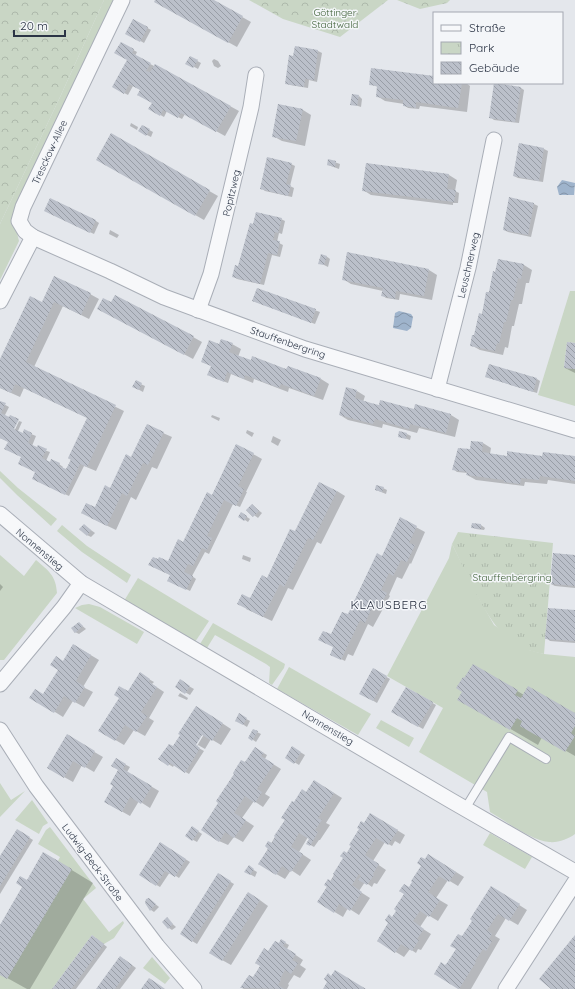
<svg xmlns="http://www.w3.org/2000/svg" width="575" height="989" viewBox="0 0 575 989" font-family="Quicksand,sans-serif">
  <defs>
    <pattern id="forest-crowns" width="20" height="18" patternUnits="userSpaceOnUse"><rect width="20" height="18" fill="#c9d6c5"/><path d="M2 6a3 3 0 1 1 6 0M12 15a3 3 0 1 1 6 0" fill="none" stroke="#adb8ab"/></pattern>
    <pattern id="park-tufts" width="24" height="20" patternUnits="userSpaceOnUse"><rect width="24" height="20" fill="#c9d6c5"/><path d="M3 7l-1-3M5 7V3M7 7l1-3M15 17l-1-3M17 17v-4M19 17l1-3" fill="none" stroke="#adb8ab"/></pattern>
    <pattern id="water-waves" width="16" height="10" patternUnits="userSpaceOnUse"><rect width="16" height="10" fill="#9fb4cc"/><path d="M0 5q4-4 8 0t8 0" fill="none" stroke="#8293a7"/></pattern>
    <pattern id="building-back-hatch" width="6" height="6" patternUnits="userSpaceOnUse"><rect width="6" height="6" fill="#bbc0ca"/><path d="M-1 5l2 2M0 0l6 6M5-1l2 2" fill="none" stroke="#989da6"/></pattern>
  </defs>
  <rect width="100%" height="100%" fill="#e4e7ec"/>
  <g fill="#c9d6c5">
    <path d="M 104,0 L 115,0 L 14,221 L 19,241 L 0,280 L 0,224 L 61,95 Z"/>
    <path d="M 570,291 L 575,291 L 575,343 L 567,342 L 564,368 L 575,369 L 575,406 L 538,395 Z"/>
    <path d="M 0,471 L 18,488 L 57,519 L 51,526 L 17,495 L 0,478 Z"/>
    <path d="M 62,525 L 87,546 L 131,575 L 127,583 L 82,552 L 57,531 Z"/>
    <path d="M 452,544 L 480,600 L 494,625 L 529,650 L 544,654 L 575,657 L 575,834 C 568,839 558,843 549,842 C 530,840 506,821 490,812 L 487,792 L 419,752 L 443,708 L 387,676 L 449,558 Z"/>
    <path d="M 0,555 L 24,576 L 36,560 C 49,571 56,576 57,593 L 4,660 L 0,660 Z"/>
    <path d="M 138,578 L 209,621 L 195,642 L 124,601 Z"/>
    <path d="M 89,604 L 100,607 L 144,632 L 137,644 L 75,608 L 82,605 Z"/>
    <path d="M 213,623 L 285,664 L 284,668 L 272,685 L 269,683 L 270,667 L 266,664 L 215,635 L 207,648 L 200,644 Z"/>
    <path d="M 289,667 L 371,714 L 358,735 L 277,689 Z"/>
    <path d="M 381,720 L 414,738 L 409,747 L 376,728 Z"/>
    <path d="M 0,783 L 11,800 L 25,791 L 0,817 Z"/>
    <path d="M 32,800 L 48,823 L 43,826 L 39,834 L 15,820 Z"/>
    <path d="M 50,827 L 96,888 L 83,899 L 109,932 L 123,921 L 124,923 L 114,938 L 104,944 L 92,935 L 52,989 L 0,989 L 0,975 L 60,857 L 38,844 L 46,830 Z"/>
    <path d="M 490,833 L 532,857 L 525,869 L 483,845 Z"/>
    <path d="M 152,957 L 170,978 L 165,984 L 143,968 Z"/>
  </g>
  <g fill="url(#forest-crowns)">
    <path d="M 0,0 L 104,0 L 61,95 L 0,224 Z"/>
    <path d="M 249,0 L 388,0 L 340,37 L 283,19 Z"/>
    <path d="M 397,0 L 450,0 L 447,3 L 420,9 Z"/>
  </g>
  <path fill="url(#park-tufts)" d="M 458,532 L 553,543 L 544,654 C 534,652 522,649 513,643 C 487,625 466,572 452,544 Z"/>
  <g fill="url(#water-waves)">
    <path d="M 562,180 L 575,183 L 574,195 L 559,195 L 557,187 Z"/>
    <path d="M 399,311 L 411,314 L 413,317 L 411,328 L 407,331 L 393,328 L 395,313 Z"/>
  </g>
  <g fill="#0003" fill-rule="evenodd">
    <path d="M 156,0 L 212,0 L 251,22 L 237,47 L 155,2 Z"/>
    <path d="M 134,20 L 151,30 L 144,43 L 127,33 Z"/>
    <path d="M 121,43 L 137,52 L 135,56 L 154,66 L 155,65 L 239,111 L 225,136 L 185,114 L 182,119 L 167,111 L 164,117 L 150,109 L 153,103 L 141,90 L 133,86 L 128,95 L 113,87 L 128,60 Z"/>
    <path d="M 295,47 L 318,51 L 322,53 L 317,82 L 309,80 L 308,88 L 290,85 L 286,83 L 294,57 Z"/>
    <path d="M 190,57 L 201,63 L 198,69 L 187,63 Z"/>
    <path d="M 214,59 L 218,61 L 221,66 L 218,68 L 214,66 L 212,61 Z"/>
    <path d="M 434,77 L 434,83 L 466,83 L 470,86 L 467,112 L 420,106 L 419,109 L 408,108 L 404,105 L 404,104 L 385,101 L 377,96 L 378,87 L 370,84 Z"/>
    <path d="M 521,88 L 524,90 L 519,123 L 494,120 L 490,117 Z"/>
    <path d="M 359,96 L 362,99 L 361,107 L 352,104 Z"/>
    <path d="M 303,110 L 311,115 L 305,146 L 282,141 L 273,136 Z"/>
    <path d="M 131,123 L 138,127 L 137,130 L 130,126 Z"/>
    <path d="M 142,126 L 153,132 L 151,137 L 139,131 Z"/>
    <path d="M 111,135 L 218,196 L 204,220 L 97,159 Z"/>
    <path d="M 519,144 L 544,149 L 548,151 L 543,182 L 518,178 L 514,176 Z"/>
    <path d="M 329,160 L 340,164 L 339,169 L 328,165 Z"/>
    <path d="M 291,164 L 295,166 L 290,186 L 294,188 L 292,197 L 265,191 L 261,188 Z"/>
    <path d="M 449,175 L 457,180 L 455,191 L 459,193 L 458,203 L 453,203 L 453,205 L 371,195 L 363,190 Z"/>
    <path d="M 510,199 L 534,204 L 538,206 L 531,237 L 508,232 L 504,230 Z"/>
    <path d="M 49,213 L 96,221 L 99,223 L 94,234 Z"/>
    <path d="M 281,219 L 285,221 L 282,234 L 279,233 L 277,242 L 283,245 L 280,257 L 272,255 L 264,285 L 237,279 L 233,276 L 239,267 Z"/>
    <path d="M 110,230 L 119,235 L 117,238 L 109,234 Z"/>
    <path d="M 348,253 L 429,270 L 437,275 L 432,300 L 400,294 L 399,300 L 386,298 L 382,295 L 383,291 L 351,284 L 343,279 Z"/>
    <path d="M 326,256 L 330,259 L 328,267 L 320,263 Z"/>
    <path d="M 524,265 L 532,270 L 529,283 L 526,283 L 522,304 L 519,304 L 514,326 L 512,326 L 508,348 L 505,347 L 503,355 L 480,350 L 471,345 L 496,273 Z"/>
    <path d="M 257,289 L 320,312 L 315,324 L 253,301 Z"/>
    <path d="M 90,294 L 99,299 L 89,319 L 63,306 L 34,367 L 124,411 L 96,471 L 84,466 L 69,496 L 37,481 L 37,472 L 9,442 L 0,438 L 0,402 L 9,407 L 5,415 L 11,433 L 13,434 L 19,421 L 22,422 L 18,431 L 23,434 L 24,431 L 36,436 L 32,446 L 50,452 L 46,461 L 59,464 L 63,467 L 62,469 L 66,471 L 88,418 L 24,388 L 20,397 L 0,388 L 0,362 L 43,303 Z"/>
    <path d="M 114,317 L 193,337 L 202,342 L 193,359 Z"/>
    <path d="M 232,344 L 241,349 L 238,357 L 287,370 L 288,367 L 321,379 L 329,384 L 323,400 L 289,388 L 288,392 L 254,379 L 253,383 L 231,374 L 228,383 L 212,377 L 212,366 L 202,362 L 220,345 Z"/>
    <path d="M 575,344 L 575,373 L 565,368 Z"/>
    <path d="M 486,377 L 537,379 L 540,381 L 537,393 Z"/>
    <path d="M 136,382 L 145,386 L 143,392 L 134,387 Z"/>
    <path d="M 357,391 L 365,396 L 363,402 L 379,406 L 415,411 L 416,406 L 451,415 L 459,420 L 455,437 L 419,428 L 417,433 L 383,424 L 382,428 L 348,420 L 340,415 Z"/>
    <path d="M 212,415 L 220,418 L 219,421 L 211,417 Z"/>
    <path d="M 247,430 L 254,433 L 252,437 L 246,433 Z"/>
    <path d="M 163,433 L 172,437 L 157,469 L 152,467 L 136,500 L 131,497 L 116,530 L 91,518 L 95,508 L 111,489 L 131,458 Z"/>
    <path d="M 407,434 L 411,436 L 410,440 L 399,436 Z"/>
    <path d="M 273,436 L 281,440 L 278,446 L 271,442 Z"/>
    <path d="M 483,443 L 491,448 L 490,454 L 508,457 L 575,457 L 575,484 L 548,480 L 547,484 L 525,482 L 524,486 L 476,480 L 467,475 L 468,473 L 457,472 L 453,469 L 469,450 Z"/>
    <path d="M 253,454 L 262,459 L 246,492 L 247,492 L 240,507 L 233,504 L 209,554 L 205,552 L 192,576 L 196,579 L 190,591 L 172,582 L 170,575 L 150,565 L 169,562 L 184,543 L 212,496 Z"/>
    <path d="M 383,488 L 387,490 L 386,494 L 376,490 Z"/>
    <path d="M 337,491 L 345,496 L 321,544 L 317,542 L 293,590 L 288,588 L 272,621 L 246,609 L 267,579 L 295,533 Z"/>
    <path d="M 252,505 L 262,513 L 258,518 L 247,510 Z"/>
    <path d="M 241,513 L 250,519 L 248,522 L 239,516 Z"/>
    <path d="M 401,519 L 425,532 L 411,564 L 410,563 L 402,579 L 397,577 L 389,595 L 390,596 L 373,627 L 368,624 L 353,656 L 348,654 L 345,661 L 335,656 L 332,636 L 348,616 L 382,557 Z"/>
    <path d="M 84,525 L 95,533 L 91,537 L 87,535 Z"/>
    <path d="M 481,525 L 485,528 L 484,530 L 476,529 L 472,527 Z"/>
    <path d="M 243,555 L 251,558 L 250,562 L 242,559 Z"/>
    <path d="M 575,556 L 575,588 L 555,586 L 551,584 Z"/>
    <path d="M 0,584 L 3,587 L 0,591 Z"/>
    <path d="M 575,611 L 575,643 L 550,641 L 546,638 Z"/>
    <path d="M 79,623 L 86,629 L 79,634 L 75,632 Z"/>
    <path d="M 74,645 L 99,660 L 83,687 L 93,692 L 84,707 L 73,701 L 63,717 L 31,697 L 44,696 Z"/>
    <path d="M 473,665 L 524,695 L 575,714 L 575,756 L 542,737 L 538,745 L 459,699 L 463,691 L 465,679 Z"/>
    <path d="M 374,670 L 390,679 L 377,703 L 360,693 Z"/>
    <path d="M 140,674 L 154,682 L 152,684 L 164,692 L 149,718 L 154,721 L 145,736 L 134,730 L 124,745 L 100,731 L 129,692 Z"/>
    <path d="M 180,681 L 194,689 L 190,695 L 176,687 Z"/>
    <path d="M 406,688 L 436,705 L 423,729 L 393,712 Z"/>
    <path d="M 180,693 L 188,698 L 187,700 L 178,696 Z"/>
    <path d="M 205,712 L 231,729 L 221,745 L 211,739 L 205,749 L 198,745 L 197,747 L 204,751 L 189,774 L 174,765 L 173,767 L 160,759 L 173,747 ZM 204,730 L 206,731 L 197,746 L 194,746 Z"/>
    <path d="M 239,715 L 250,721 L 247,727 L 236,720 Z"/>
    <path d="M 253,730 L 261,734 L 256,742 L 249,737 Z"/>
    <path d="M 67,736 L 103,757 L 94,772 L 82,765 L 73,782 L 48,768 Z"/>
    <path d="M 292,747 L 305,755 L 299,765 L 286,757 Z"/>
    <path d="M 255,748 L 267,755 L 265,759 L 281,769 L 265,794 L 270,797 L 263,807 L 254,801 L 242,818 L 254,826 L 243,842 L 234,837 L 228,845 L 219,841 L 246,763 Z"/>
    <path d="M 117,760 L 130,767 L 127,772 L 159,791 L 150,808 L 139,801 L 130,816 L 105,802 L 115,786 L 120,770 Z"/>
    <path d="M 323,786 L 342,798 L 326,823 L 330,825 L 320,840 L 319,840 L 314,847 L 307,843 L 310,839 L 308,837 L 299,852 L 311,860 L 300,876 L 291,870 L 285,879 L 259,864 L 295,803 L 307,793 Z"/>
    <path d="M 379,819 L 405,835 L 400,844 L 395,841 L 392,846 L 385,842 L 373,861 L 386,870 L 377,884 L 374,883 L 372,887 L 365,882 L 359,891 L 370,898 L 359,915 L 348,908 L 343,917 L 318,902 L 364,824 Z"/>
    <path d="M 192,827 L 202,834 L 197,842 L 186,836 Z"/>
    <path d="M 17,830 L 33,840 L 0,894 L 0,858 Z"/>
    <path d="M 160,843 L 190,862 L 179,878 L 170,872 L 160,887 L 140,875 Z"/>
    <path d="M 44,853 L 93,883 L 30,989 L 27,989 L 0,974 L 0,927 Z"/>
    <path d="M 425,860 L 437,860 L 464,877 L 458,886 L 448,880 L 436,898 L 448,905 L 438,921 L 428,915 L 420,927 L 431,934 L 421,950 L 418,949 L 416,953 L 410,949 L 404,957 L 378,941 L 393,918 Z"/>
    <path d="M 249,867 L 257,872 L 255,877 L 246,872 Z"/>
    <path d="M 219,875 L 234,884 L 197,944 L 181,934 Z"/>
    <path d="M 499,892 L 527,910 L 518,925 L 506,918 L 495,936 L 500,939 L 471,989 L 460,989 L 435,973 L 446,967 L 473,920 Z"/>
    <path d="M 257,898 L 268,906 L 231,965 L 222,960 Z"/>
    <path d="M 149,899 L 159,907 L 154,912 L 151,910 L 146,902 Z"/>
    <path d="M 167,919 L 176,927 L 172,930 L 169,928 Z"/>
    <path d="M 96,938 L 107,947 L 76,989 L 53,989 Z"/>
    <path d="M 282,941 L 289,945 L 287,949 L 303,960 L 300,965 L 306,969 L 300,978 L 294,975 L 288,984 L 289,985 L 287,989 L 244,989 L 242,988 L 253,978 L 269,952 L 279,945 Z"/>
    <path d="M 124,959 L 136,968 L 120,989 L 97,989 Z"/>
  </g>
  <g fill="url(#building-back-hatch)">
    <path d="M 155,0 L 214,0 L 243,16 L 228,43 L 154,2 Z"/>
    <path d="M 133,19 L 148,27 L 140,42 L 125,34 Z"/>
    <path d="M 121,42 L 134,49 L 132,53 L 151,63 L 146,71 L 150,72 L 155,64 L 231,106 L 216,132 L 181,113 L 178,118 L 163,110 L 160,116 L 148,109 L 152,103 L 137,95 L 140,90 L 129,84 L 124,94 L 112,87 L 127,60 L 114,53 Z"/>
    <path d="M 295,46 L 318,50 L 314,80 L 305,79 L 304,87 L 285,84 L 289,55 L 293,56 Z"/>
    <path d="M 190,56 L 198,60 L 193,68 L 185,64 Z"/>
    <path d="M 371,68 L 434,76 L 434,83 L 462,83 L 458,108 L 416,102 L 416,108 L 403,106 L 403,100 L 376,97 L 377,86 L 369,85 Z"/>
    <path d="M 494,83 L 521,87 L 515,122 L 489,118 Z"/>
    <path d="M 352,94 L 359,95 L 357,106 L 350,105 Z"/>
    <path d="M 278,104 L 303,109 L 296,141 L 272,137 Z"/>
    <path d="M 142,125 L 150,129 L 146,136 L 138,131 Z"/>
    <path d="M 111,133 L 210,190 L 195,216 L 96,160 Z"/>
    <path d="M 519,143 L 544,148 L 539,181 L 513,176 Z"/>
    <path d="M 267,157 L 292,163 L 286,184 L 291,185 L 288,196 L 260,189 Z"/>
    <path d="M 328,159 L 336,161 L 335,167 L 327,165 Z"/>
    <path d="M 366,163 L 449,174 L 447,189 L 456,190 L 454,202 L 362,191 Z"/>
    <path d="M 509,197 L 534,203 L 528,235 L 503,230 Z"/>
    <path d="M 50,198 L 96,220 L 90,233 L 44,211 Z"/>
    <path d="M 256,212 L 282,218 L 278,233 L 275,232 L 273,240 L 280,241 L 277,255 L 268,253 L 260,284 L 232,277 L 235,265 L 238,266 L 250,223 L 253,224 Z"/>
    <path d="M 347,252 L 429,269 L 424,296 L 396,291 L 395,299 L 381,296 L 383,288 L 342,280 Z"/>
    <path d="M 321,254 L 327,256 L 324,265 L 318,264 Z"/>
    <path d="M 498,259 L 524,264 L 521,279 L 518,278 L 513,300 L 511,300 L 506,322 L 504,322 L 499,344 L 497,343 L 495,351 L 470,346 L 472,335 L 474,335 L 479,313 L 482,314 L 486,292 L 489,292 L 493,271 L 495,272 Z"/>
    <path d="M 54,276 L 91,293 L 81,315 L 54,302 L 26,362 L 116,405 L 87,467 L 80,464 L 65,495 L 32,479 L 35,472 L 18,464 L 21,457 L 4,449 L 8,442 L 0,438 L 0,401 L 6,403 L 1,413 L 9,417 L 10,415 L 19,419 L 14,429 L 23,433 L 24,429 L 32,433 L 28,443 L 37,447 L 38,445 L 47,449 L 42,458 L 50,462 L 51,459 L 60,463 L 59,466 L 66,469 L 71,460 L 68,458 L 87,418 L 15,384 L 11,393 L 0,388 L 0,359 L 30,296 L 42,302 Z"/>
    <path d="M 257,288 L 316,309 L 311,323 L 252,301 Z"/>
    <path d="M 115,295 L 194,336 L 184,355 L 97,309 L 103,298 L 111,302 Z"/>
    <path d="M 221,339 L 233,343 L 229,352 L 234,354 L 251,360 L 252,356 L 286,369 L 288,366 L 321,378 L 314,396 L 281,384 L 279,388 L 245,375 L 244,379 L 227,372 L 224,382 L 207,375 L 211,366 L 201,362 L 209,340 L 219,344 Z"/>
    <path d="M 567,342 L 575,343 L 575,369 L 564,368 Z"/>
    <path d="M 489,364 L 537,378 L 533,392 L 485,377 Z"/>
    <path d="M 136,380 L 142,383 L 139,390 L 132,387 Z"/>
    <path d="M 346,387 L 357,390 L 355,398 L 371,403 L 379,405 L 380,400 L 414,409 L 415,404 L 451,414 L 446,433 L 410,424 L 409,429 L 375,419 L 373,424 L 339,415 Z"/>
    <path d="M 147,424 L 164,432 L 148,465 L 143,463 L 127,496 L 122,493 L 107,526 L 81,513 L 86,503 L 95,507 L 105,485 L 110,488 L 126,454 L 131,457 Z"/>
    <path d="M 399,431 L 407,433 L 406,439 L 398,437 Z"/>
    <path d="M 471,441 L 483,442 L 482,452 L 507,456 L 507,451 L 542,456 L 543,452 L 575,456 L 575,481 L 540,476 L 539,480 L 521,478 L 520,484 L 504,482 L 504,480 L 466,475 L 467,472 L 452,470 L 458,448 L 470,449 Z"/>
    <path d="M 236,444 L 254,453 L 238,486 L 244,489 L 236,506 L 224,500 L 207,536 L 212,538 L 207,550 L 202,548 L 193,566 L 188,564 L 184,572 L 193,576 L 186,590 L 167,581 L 170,575 L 148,565 L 153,557 L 158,559 L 159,557 L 168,561 L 178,539 L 183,542 L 207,492 L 212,495 Z"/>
    <path d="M 319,482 L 337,491 L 313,540 L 308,538 L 284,587 L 280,584 L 263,617 L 237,604 L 242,594 L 250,598 L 262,575 L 267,578 L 290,529 L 295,531 Z"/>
    <path d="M 376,485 L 384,487 L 382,492 L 375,490 Z"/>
    <path d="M 252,504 L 259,511 L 253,517 L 246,510 Z"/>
    <path d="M 241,512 L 247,516 L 244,521 L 238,517 Z"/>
    <path d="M 400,517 L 417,526 L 409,543 L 415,545 L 407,562 L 401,560 L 393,576 L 389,573 L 381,590 L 387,593 L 379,608 L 373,605 L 365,623 L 360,620 L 341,660 L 330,655 L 333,647 L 318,640 L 323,631 L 331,634 L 342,612 L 348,614 L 377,553 L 382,556 Z"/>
    <path d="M 472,523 L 481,524 L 481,529 L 471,528 Z"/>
    <path d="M 84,524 L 91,530 L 87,536 L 79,529 Z"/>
    <path d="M 553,553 L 575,555 L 575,586 L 550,584 Z"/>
    <path d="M 548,608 L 575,610 L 575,641 L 545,639 Z"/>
    <path d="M 79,622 L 83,626 L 75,633 L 71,628 Z"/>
    <path d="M 73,644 L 91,655 L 76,681 L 85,687 L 75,703 L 64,696 L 54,713 L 29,698 L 35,689 L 43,694 L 58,670 L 50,665 L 56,656 L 63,661 Z"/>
    <path d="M 473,664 L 518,690 L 515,695 L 521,698 L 528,686 L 575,713 L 575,726 L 571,733 L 575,736 L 565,752 L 520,726 L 522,721 L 517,718 L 510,730 L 457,700 L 462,692 L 456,688 L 463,677 L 464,678 Z"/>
    <path d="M 373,668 L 387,676 L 373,701 L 359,694 Z"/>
    <path d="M 140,672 L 150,679 L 149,682 L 157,687 L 141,712 L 147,716 L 136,732 L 125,725 L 115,741 L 98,731 L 119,698 L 114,695 L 119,686 L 128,691 Z"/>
    <path d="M 180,679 L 190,686 L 185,694 L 175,687 Z"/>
    <path d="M 406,687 L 433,702 L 418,727 L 391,712 Z"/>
    <path d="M 196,706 L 223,723 L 212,741 L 202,735 L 196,745 L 200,748 L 185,773 L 170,763 L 168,766 L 158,759 L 169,744 L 173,746 L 180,735 L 178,734 Z"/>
    <path d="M 239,713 L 247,718 L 243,725 L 235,721 Z"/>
    <path d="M 253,729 L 258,731 L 252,741 L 248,738 Z"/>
    <path d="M 67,734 L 95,751 L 85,768 L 73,761 L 64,778 L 47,768 Z"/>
    <path d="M 292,746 L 301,752 L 294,764 L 285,758 Z"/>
    <path d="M 255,747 L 264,753 L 261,756 L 274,764 L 257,789 L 262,792 L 255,803 L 245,796 L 234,813 L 246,820 L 234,838 L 225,832 L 219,842 L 201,830 L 218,803 L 216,801 L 234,774 L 233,773 L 241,760 L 245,762 Z"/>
    <path d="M 116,758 L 126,764 L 123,769 L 152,786 L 141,804 L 130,797 L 122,812 L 104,802 L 113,786 L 110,784 L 118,770 L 111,766 Z"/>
    <path d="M 314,780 L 334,793 L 318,818 L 322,820 L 315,830 L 318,832 L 310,846 L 306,844 L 309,839 L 299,833 L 291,847 L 303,854 L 291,872 L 282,866 L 276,875 L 258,864 L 268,849 L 265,846 L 268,841 L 272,843 L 275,837 L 274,836 L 285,820 L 281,818 L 292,801 L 294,802 L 302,789 L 306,792 Z"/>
    <path d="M 370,813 L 398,830 L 388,845 L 376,838 L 365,855 L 379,864 L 373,874 L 374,875 L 367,885 L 358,880 L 361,876 L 359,874 L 352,885 L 362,892 L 350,911 L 339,904 L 334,913 L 317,902 L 327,887 L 324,885 L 328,879 L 331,881 L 334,875 L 333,874 L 343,858 L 340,856 L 344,851 L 347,853 L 351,846 L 349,845 L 359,829 L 357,828 L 361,821 L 364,823 Z"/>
    <path d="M 192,826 L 199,831 L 192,841 L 185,836 Z"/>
    <path d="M 17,829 L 30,837 L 0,886 L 0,856 Z"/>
    <path d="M 160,842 L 186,859 L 175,877 L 165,871 L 156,886 L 139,875 Z"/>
    <path d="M 43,852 L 72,869 L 7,979 L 0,975 L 0,925 L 22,887 L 16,883 L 20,876 L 27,880 Z"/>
    <path d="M 428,854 L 456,872 L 449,882 L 439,876 L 428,892 L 440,900 L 429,917 L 420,911 L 413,921 L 424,929 L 417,939 L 419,940 L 412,951 L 401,944 L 395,953 L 377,941 L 388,923 L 385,920 L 389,914 L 392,917 L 396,911 L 394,909 L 404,894 L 399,891 L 404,884 L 409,887 L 412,882 L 411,881 L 421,866 L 417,863 L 421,857 L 425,859 Z"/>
    <path d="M 249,865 L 254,869 L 250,875 L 244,872 Z"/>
    <path d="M 218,873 L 231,881 L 192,942 L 180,934 Z"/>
    <path d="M 491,886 L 520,904 L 509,921 L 498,914 L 487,930 L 492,934 L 489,939 L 492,941 L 486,951 L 483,949 L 475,961 L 476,962 L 459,989 L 458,989 L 434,974 L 441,962 L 445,965 L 447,963 L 456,949 L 450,946 L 458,934 L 462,936 L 472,921 L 470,919 Z"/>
    <path d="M 248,892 L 260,900 L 222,961 L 209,953 Z"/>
    <path d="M 149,898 L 156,904 L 150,911 L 145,903 L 146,899 Z"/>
    <path d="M 167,917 L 173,924 L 168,929 L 162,922 Z"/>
    <path d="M 92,935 L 104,944 L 72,988 L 70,989 L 52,989 Z"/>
    <path d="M 575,935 L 575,989 L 551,989 L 539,979 Z"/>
    <path d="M 281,939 L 286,942 L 283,946 L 296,954 L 292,960 L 298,963 L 291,974 L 285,970 L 280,979 L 281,980 L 278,985 L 284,989 L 240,988 L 249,975 L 253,977 L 260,966 L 255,963 L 264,948 L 268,951 L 275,941 L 279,943 Z"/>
    <path d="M 120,956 L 132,965 L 115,989 L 96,989 Z"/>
    <path d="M 335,970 L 366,989 L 323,989 L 327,982 L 324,979 L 328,973 L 331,976 Z"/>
    <path d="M 149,978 L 161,986 L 165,989 L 141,989 Z"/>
  </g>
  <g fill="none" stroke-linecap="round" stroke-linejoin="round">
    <g stroke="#a9aeb7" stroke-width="10">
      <path id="lane" d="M 465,809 L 509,737 L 546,759"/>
    </g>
    <g stroke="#a9aeb7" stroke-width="17">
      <g id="street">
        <path d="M 122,0 L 23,207 L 19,221 L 25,231 L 33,237 L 110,271 L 164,297 L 305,349 L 575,430"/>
        <path d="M 0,301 L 33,237"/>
        <path d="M 198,310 L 211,274 L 251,107 L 256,75"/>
        <path d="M 437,389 L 468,268 L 494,140"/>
        <path d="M 0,514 L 81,583 L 450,800 L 575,872"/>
        <path d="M 0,684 L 64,607 L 81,583"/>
        <path d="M 0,730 L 36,786 L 157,946 L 194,989"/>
        <path d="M 506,989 L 575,882"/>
      </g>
    </g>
    <use href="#lane" stroke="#f7f8fa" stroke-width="8"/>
    <use href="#street" stroke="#f7f8fa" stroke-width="15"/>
  </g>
  <g text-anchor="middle" stroke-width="3" stroke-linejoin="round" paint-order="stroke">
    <g font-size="10" fill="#3f6138" stroke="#f4f6f9">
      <text x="335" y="16">Göttinger<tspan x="335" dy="12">Stadtwald</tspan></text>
      <text x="512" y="581">Stauffenbergring</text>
    </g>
    <g font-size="10" fill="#2b3445" stroke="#f4f6f9">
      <text transform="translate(49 152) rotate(-65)" y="4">Tresckow-Allee</text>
      <text transform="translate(231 193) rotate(-77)" y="4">Popitzweg</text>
      <text transform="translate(468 265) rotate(-77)" y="4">Leuschnerweg</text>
      <text transform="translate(288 342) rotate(19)" y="4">Stauffenbergring</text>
      <text transform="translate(40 549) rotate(40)" y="4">Nonnenstieg</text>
      <text transform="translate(328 727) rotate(31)" y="4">Nonnenstieg</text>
      <text transform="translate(93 862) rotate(53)" y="4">Ludwig-Beck-Straße</text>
    </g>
    <g font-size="12" letter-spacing="1" fill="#1d2536" stroke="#f4f6f9">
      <text x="389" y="609">KLAUSBERG</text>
    </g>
  </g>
  <rect x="433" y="12" width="130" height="72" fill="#f4f6f9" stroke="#a4a8b1"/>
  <rect x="441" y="25" width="20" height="6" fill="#f7f8fa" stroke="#a4a8b1"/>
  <text x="469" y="32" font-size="12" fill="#2b3445">Straße</text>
  <rect x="441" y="42" width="20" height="12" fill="url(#park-tufts)" stroke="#a4a8b1"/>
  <text x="469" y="52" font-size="12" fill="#2b3445">Park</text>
  <rect x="441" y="62" width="20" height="12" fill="url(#building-back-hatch)" stroke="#a4a8b1"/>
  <text x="469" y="72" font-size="12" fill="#2b3445">Gebäude</text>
  <path d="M14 30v6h51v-6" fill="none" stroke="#2b3445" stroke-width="2"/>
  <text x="20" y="30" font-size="12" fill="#2b3445" stroke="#f4f6f9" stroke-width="3" paint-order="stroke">20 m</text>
</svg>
